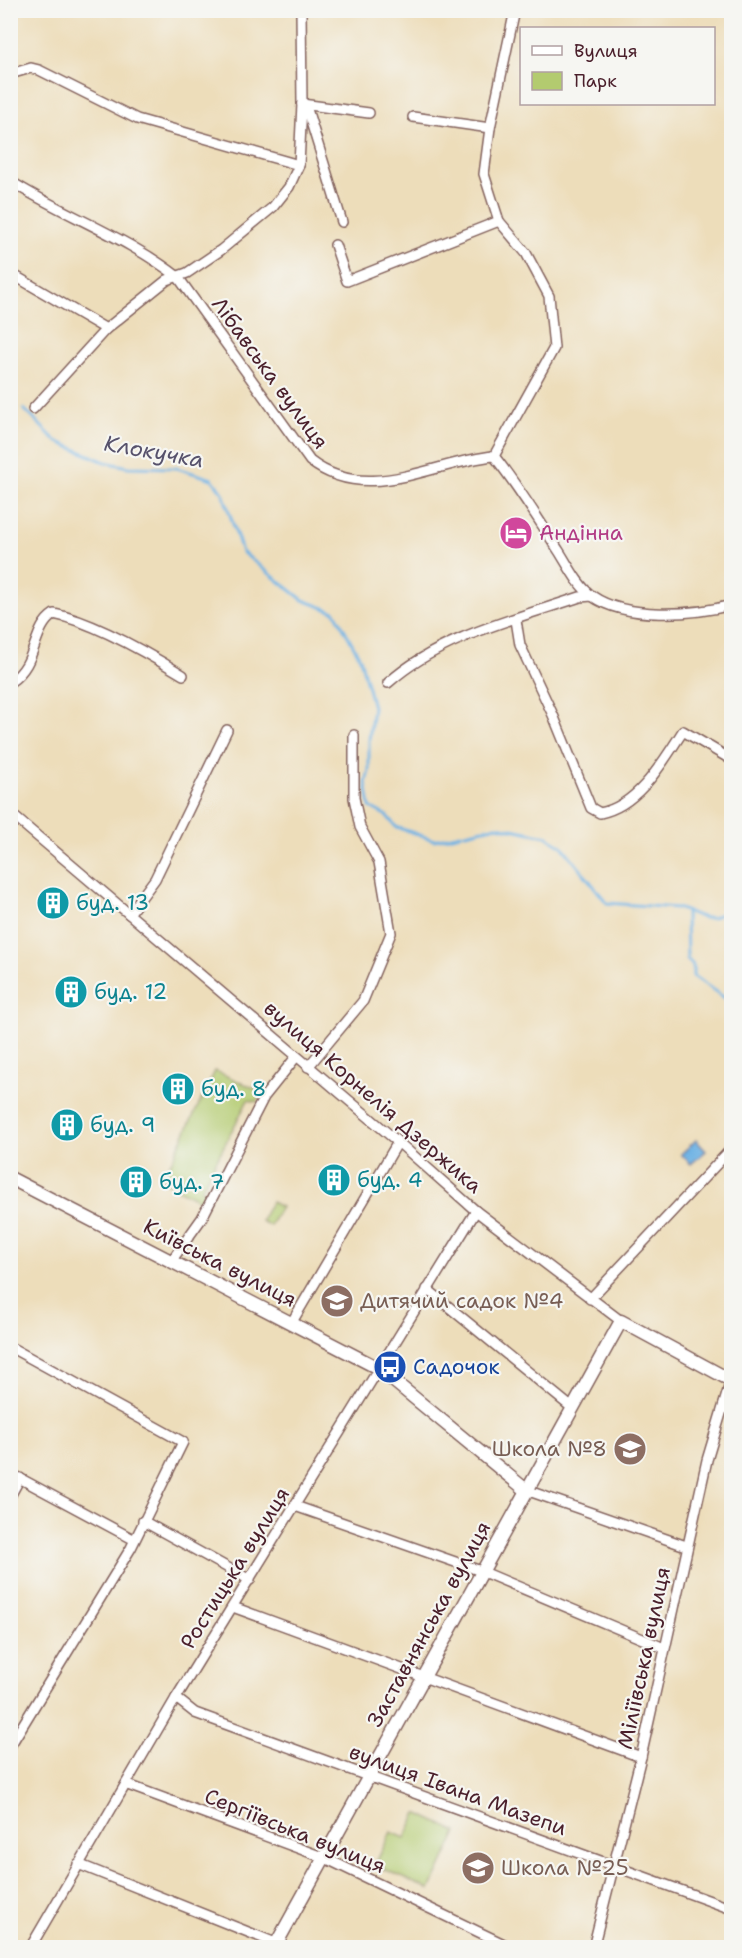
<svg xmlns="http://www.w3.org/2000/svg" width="742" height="1958" viewBox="0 0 742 1958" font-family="'Shantell Sans',sans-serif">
  <rect width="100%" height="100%" fill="#f6f6f2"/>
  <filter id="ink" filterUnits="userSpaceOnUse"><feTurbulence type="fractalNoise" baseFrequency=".0167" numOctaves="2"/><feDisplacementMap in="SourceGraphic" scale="12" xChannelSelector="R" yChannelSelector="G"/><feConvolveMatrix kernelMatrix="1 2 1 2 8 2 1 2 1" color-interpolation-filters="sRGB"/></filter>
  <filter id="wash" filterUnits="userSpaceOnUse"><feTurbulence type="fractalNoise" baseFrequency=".008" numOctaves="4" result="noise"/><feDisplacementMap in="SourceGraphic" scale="24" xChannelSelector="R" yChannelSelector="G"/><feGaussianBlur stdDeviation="1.35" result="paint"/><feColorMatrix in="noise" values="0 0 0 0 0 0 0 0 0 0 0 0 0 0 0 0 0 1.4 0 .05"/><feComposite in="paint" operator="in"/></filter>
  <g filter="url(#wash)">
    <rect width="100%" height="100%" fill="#edddba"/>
    <g fill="#b3cb6f" stroke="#7e754d" stroke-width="1.5">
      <path d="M 215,1071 L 259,1090 L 261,1094 L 257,1102 L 248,1100 L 201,1190 L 208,1194 L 203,1200 L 199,1200 L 162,1181 Z"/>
      <path d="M 271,1202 L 281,1207 L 270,1226 L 261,1221 Z"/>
      <path d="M 417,1813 L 457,1832 L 430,1890 L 375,1865 L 391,1832 L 405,1838 Z"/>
    </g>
    <path fill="#6eb2e4" stroke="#5c6888" stroke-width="1.5" d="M 696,1140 L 706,1151 L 691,1164 L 681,1154 Z"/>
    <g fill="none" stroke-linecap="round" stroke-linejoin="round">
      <g stroke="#6eb2e4" stroke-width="3">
        <path d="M 24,409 L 56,441 L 105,462 L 129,467 L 177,468 L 212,479 L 223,493 L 242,552 L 303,600 L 335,612 L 360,658 L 373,707 L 369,740 L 369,770 L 366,783 L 370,807 L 387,816 L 396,827 L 434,840 L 497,826 L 546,836 L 562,846 L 607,903 L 677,908 L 704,918 L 712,918 L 732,909"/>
        <path d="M 686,912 L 687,959 L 693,965 L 693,976 L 732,1003"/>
      </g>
    </g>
  </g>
  <g filter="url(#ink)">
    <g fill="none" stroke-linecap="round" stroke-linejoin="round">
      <g stroke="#83625d" stroke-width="12">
        <g id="minor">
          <path d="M 10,74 L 31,68 L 39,70 L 137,119 L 299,165"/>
          <path d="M 302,104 L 307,109 L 342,222"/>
          <path d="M 302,104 L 369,113"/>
          <path d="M 413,117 L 490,128"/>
          <path d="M 10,181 C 65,216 127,237 178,277 L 310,461 C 367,505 432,462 494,456 C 518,486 538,519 559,551 C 568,565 578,586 592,596 C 626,620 693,615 732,605"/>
          <path d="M 335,245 L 347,281 L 499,221"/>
          <path d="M 10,273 L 106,329"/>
          <path d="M 33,409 L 106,329 L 167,280 L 187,273 L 221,250 L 273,207 L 289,187 L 299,165 L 302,104 L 301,10"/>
          <path d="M 494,456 L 554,348 L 549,296 L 526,253 L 499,221 L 484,174 L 490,128 L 515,10"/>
          <path d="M 516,620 L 520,645 L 553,715 L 591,808 L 600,813 C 638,806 663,762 683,731 L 732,760"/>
          <path d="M 10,682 C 39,663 31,629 54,614 C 94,622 149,654 183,675"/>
          <path d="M 388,683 C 439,637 515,619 580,597 L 592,596"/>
          <path d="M 10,813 L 398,1142 L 476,1211 L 621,1321"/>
          <path d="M 129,914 L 155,879 L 227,730"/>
          <path d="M 308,1067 L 363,1001 L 391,933 L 379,862 L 360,827 L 354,798 L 354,735"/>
          <path d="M 172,1260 L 202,1218 L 264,1097 L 296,1057"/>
          <path d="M 427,1289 L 571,1407"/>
          <path d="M 590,1299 L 732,1148"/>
          <path d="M 292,1322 L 398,1142"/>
          <path d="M 10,1347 L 183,1442 L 131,1548 L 10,1746"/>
          <path d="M 10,1473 L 133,1539"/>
          <path d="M 526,1490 L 686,1546"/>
          <path d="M 10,1496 L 20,1478"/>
          <path d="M 295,1506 L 481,1571 L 664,1648"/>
          <path d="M 143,1521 L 250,1580"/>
          <path d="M 233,1607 L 641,1757"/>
          <path d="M 176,1698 L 195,1713 L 732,1909"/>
          <path d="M 128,1785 L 325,1858 L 512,1948"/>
          <path d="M 78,1864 L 288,1948"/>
          <path d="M 30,1948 L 176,1698 L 476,1211"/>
          <path d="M 593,1948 L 641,1757 L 707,1460 L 732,1377"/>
        </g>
      </g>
      <g stroke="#83625d" stroke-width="15">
        <g id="tertiary">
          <path d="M 10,1178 L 378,1368 L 526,1490"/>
          <path d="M 274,1948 L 621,1321 L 732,1381"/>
        </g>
      </g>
      <use href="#minor" stroke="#fff" stroke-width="9"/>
      <use href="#tertiary" stroke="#fff" stroke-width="12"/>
    </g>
  </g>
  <defs>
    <g id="hotel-disc" transform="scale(1.725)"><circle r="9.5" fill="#d1479c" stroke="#f6f6f2"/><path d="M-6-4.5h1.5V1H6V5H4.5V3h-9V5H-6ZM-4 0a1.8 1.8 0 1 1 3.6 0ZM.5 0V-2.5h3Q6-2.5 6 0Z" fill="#fff"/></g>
    <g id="building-disc" transform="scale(1.725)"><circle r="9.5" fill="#0f9aa8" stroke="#f6f6f2"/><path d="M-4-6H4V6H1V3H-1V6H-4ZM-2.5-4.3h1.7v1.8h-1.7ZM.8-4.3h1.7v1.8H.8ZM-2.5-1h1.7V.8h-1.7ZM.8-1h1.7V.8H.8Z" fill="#fff"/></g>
    <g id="school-disc" transform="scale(1.725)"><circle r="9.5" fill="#8d6e63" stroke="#f6f6f2"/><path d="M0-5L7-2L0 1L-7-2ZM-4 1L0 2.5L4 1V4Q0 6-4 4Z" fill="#fff"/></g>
    <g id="bus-disc" transform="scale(1.725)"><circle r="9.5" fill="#1a4fb4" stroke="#f6f6f2"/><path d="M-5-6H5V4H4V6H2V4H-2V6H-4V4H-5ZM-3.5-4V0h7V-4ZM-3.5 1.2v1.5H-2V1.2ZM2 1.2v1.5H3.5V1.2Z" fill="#fff"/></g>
  </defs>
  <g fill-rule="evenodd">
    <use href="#hotel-disc" x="516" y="533"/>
    <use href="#building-disc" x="53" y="903"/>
    <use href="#building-disc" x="71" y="992"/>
    <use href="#building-disc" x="178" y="1089"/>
    <use href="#building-disc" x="67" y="1125"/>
    <use href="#building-disc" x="334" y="1180"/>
    <use href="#building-disc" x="136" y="1182"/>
    <use href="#school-disc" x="337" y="1301"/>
    <use href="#bus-disc" x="390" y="1367"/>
    <use href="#school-disc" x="630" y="1449"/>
    <use href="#school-disc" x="478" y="1868"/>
  </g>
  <g text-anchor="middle" stroke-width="4.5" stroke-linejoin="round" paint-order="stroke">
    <g font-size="21" fill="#4a1f2b" stroke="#f6f6f2">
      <text transform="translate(270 373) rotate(54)" y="7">Лібавська вулиця</text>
      <text transform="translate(373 1097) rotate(41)" y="7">вулиця Корнелія Дзержика</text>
      <text transform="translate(220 1263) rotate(27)" y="7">Київська вулиця</text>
      <text transform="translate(235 1568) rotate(-58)" y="7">Ростицька вулиця</text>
      <text transform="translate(429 1624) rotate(-61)" y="7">Заставнянська вулиця</text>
      <text transform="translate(644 1658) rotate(-78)" y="7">Міліївська вулиця</text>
      <text transform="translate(458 1790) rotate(20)" y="7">вулиця Івана Мазепи</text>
      <text transform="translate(295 1831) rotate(22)" y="7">Сергіївська вулиця</text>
    </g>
    <g font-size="21" fill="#b23c85" stroke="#f6f6f2" text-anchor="start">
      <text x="539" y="540">Андінна</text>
    </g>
    <g font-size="21" fill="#0d838f" stroke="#f6f6f2" text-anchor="start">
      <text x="76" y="910">буд. 13</text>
      <text x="94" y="999">буд. 12</text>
      <text x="201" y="1096">буд. 8</text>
      <text x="90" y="1132">буд. 9</text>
      <text x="357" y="1187">буд. 4</text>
      <text x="159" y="1189">буд. 7</text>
    </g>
    <g font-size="21" fill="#785e54" stroke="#f6f6f2" text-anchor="start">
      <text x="360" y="1308">Дитячий садок №4</text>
      <text x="607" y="1456" text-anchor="end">Школа №8</text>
      <text x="501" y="1875">Школа №25</text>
    </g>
    <g font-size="21" fill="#164399" stroke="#f6f6f2" text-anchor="start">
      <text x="413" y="1374">Садочок</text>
    </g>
    <g font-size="22" font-style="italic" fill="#57526c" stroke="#f6f6f2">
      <text transform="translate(154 451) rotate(10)" y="8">Клокучка</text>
    </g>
  </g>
  <rect width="742" height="1958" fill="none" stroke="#f6f6f2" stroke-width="36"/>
  <rect x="520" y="27" width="195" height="78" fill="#f6f6f2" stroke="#b1a0a2" stroke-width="1.5"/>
  <rect x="532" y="46" width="30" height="9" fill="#ffffff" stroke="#b1a0a2" stroke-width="1.5"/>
  <text x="574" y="57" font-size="18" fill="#4a1f2b">Вулиця</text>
  <rect x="532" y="72" width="30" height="18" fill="#b3cb6f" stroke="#b1a0a2" stroke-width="1.5"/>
  <text x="574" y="87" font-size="18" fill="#4a1f2b">Парк</text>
</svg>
